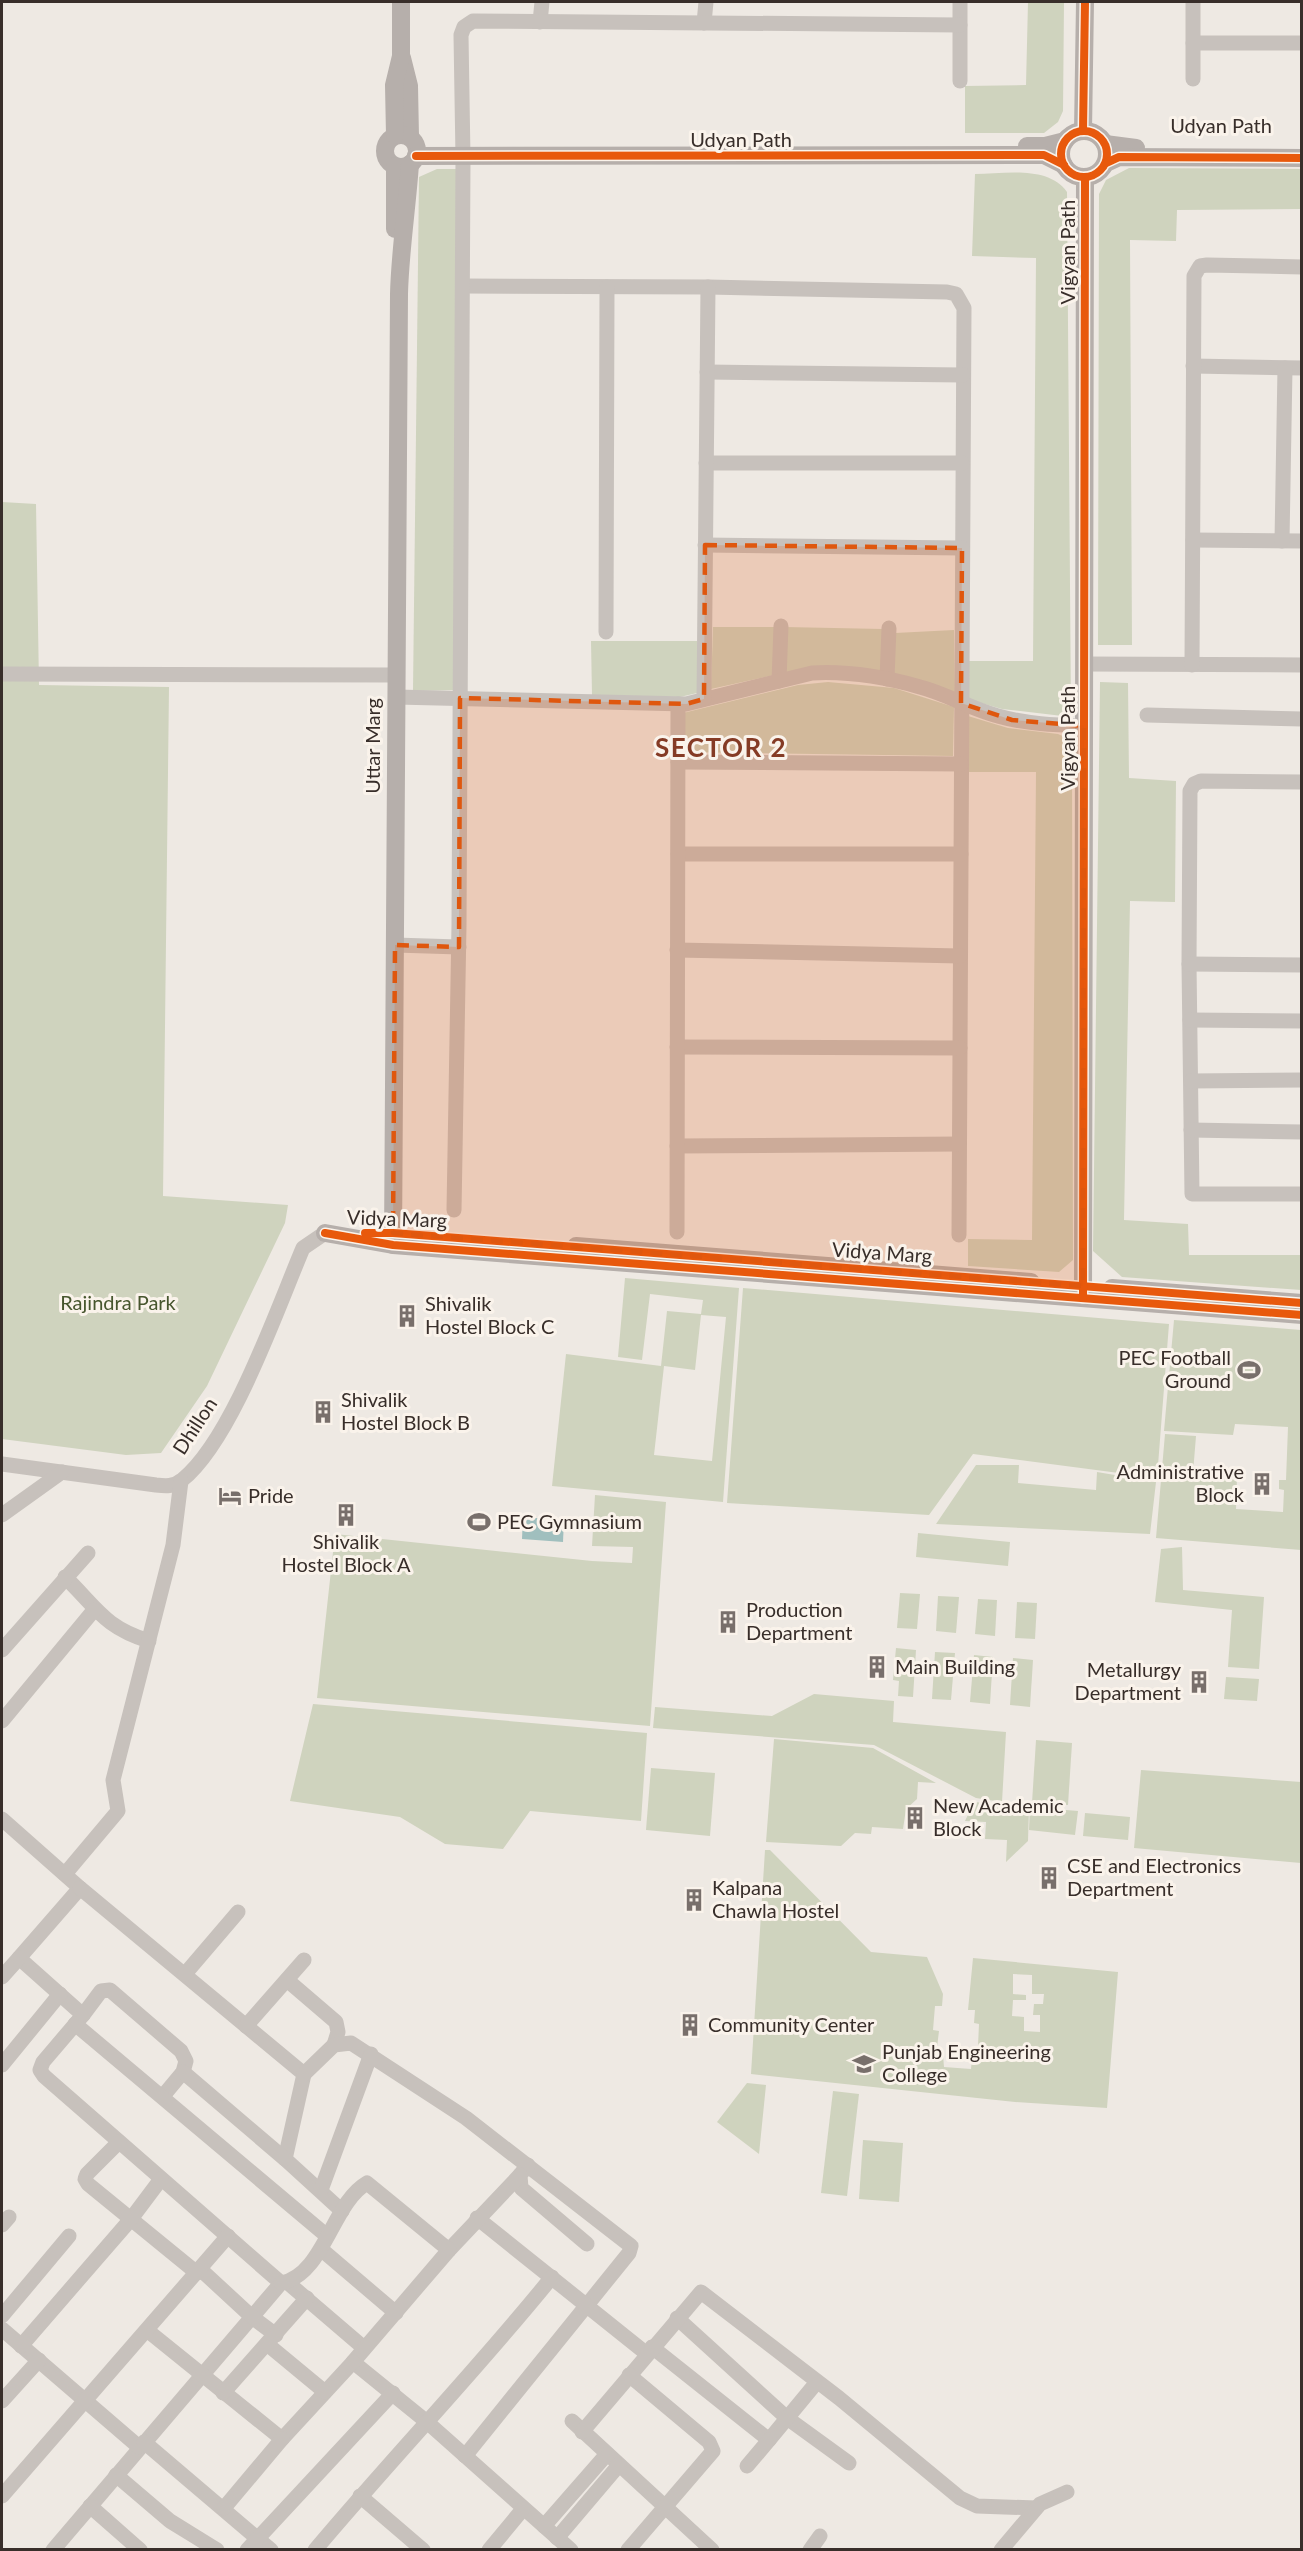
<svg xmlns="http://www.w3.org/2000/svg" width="1303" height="2551" viewBox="0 0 1303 2551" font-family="Lato,sans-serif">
  <rect width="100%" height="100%" fill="#eee9e3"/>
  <g fill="#cfd3be" fill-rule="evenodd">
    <path d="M 1028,2 L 1064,2 L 1063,111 L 1058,122 L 1044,133 L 965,133 L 965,86 L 1026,85 Z"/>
    <path d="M 1129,168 L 1301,169 L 1301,209 L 1177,210 L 1176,241 L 1130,240 L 1132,645 L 1098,645 L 1099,194 L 1106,180 Z"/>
    <path d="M 437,169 L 459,169 L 457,690 L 413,691 L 419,177 Z"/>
    <path d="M 975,174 C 1004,174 1048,165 1067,192 L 1071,717 L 1002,709 L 967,699 L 967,661 L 1033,661 L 1036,258 L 972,256 Z"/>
    <path d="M 2,502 L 36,504 L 39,685 L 169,687 L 163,1196 L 288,1205 L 285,1223 L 207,1386 L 161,1453 L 126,1455 L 2,1439 Z"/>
    <path d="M 713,627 L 775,627 L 774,675 L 711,689 Z"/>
    <path d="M 785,627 L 883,629 L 881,673 L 784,675 Z"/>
    <path d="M 954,630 L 955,693 L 894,675 L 895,633 Z"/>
    <path d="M 591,641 L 697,641 L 697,693 L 680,697 L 592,695 Z"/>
    <path d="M 828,682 L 894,688 L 954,707 L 953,756 L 683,752 L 683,713 L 798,685 Z"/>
    <path d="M 1100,682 L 1128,683 L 1129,778 L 1176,781 L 1175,902 L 1130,901 L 1124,1220 L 1188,1224 L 1189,1255 L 1301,1255 L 1301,1290 L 1122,1277 L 1093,1251 Z"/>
    <path d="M 968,716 L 1008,728 L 1058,734 L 1067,738 L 1072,747 L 1073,1260 L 1059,1272 L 968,1266 L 968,1239 L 1032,1240 L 1036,772 L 967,772 Z"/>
    <path d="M 625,1278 L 739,1288 L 723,1502 L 552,1486 L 566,1354 L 661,1366 L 667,1311 L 701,1314 L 703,1300 L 650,1294 L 642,1360 L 618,1357 ZM 701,1315 L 726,1317 L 712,1461 L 654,1455 L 664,1366 L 695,1370 Z"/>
    <path d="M 743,1288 L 1169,1324 L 1157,1478 L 973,1454 L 929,1515 L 727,1503 Z"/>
    <path d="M 1174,1320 L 1301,1330 L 1301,1550 L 1156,1538 L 1165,1434 L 1196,1436 L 1193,1473 L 1237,1477 L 1236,1509 L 1283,1512 L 1284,1490 L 1279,1489 L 1279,1480 L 1286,1480 L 1288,1427 L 1235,1424 L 1233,1435 L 1164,1431 Z"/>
    <path d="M 976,1465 L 1019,1465 L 1018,1483 L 1096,1490 L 1097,1472 L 1156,1482 L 1150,1534 L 936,1524 Z"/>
    <path d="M 595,1495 L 666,1502 L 650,1726 L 317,1698 L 335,1534 L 592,1561 L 632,1563 L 633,1547 L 592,1546 Z"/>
    <path d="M 918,1533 L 1010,1542 L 1008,1566 L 916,1557 Z"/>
    <path d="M 1182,1547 L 1183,1590 L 1264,1597 L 1259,1669 L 1228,1667 L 1232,1610 L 1155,1602 L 1161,1549 Z"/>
    <path d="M 900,1593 L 920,1594 L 917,1629 L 897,1628 Z"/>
    <path d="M 938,1596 L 959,1597 L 956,1633 L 936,1631 Z"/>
    <path d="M 978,1599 L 997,1600 L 995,1636 L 975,1634 Z"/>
    <path d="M 1017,1602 L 1037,1603 L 1035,1639 L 1015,1638 Z"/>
    <path d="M 896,1648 L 916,1650 L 913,1697 L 898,1696 L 899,1681 L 893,1680 Z"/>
    <path d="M 935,1652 L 955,1653 L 951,1700 L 932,1699 Z"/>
    <path d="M 974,1655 L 993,1657 L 990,1704 L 970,1702 Z"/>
    <path d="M 1013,1658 L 1033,1660 L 1030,1707 L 1010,1705 Z"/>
    <path d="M 1226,1677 L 1259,1679 L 1257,1701 L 1224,1699 Z"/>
    <path d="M 814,1694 L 894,1701 L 893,1722 L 1006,1732 L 1002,1802 L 976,1798 L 874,1745 L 653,1728 L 655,1707 L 772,1716 Z"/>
    <path d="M 313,1704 L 647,1733 L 641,1821 L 530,1811 L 503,1849 L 445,1844 L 400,1817 L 290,1801 Z"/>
    <path d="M 774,1739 L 873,1748 L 936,1783 L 918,1782 L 917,1799 L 906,1809 L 903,1829 L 872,1827 L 871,1834 L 855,1833 L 841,1846 L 766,1842 Z"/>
    <path d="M 1036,1740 L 1072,1743 L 1068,1805 L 1032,1803 Z"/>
    <path d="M 651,1768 L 715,1773 L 710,1836 L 646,1830 Z"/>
    <path d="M 1141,1770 L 1301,1782 L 1301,1863 L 1134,1848 Z"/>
    <path d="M 974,1802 L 1029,1807 L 1028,1841 L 1006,1862 L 1007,1840 L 985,1839 L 986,1822 L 965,1821 Z"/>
    <path d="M 1030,1807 L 1078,1811 L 1075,1835 L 1029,1830 Z"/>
    <path d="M 1085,1813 L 1130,1817 L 1128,1840 L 1083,1836 Z"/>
    <path d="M 765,1850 L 770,1850 L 871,1952 L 927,1957 L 943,1994 L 942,2006 L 935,2006 L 933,2030 L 939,2031 L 936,2055 L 943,2055 L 944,2067 L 971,2069 L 972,2058 L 983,2058 L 983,2047 L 978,2046 L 979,2024 L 974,2023 L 975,2010 L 968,2010 L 973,1958 L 1118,1972 L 1107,2108 L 1015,2102 L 751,2074 ZM 1013,1974 L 1032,1975 L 1032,1994 L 1044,1994 L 1043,2004 L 1034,2004 L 1033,2015 L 1040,2015 L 1040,2032 L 1024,2031 L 1024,2017 L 1012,2016 L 1013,2000 L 1026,2000 L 1026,1995 L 1013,1994 Z"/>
    <path d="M 747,2083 L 766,2085 L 759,2154 L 717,2122 Z"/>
    <path d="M 833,2091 L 859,2094 L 847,2196 L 821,2193 Z"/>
    <path d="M 863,2140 L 903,2143 L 899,2202 L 859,2199 Z"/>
  </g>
  <path fill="#a0bfbe" d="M 523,1517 L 564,1520 L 563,1542 L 522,1539 Z"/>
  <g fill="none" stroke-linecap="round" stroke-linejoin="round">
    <g stroke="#c7c1bc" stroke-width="15">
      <path d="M 540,22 L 542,2"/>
      <path d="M 704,23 L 706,2"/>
      <path d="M 1193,43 L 1302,43"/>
      <path d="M 1193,79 L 1193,2"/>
      <path d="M 960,81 L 960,2"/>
      <path d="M 463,286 L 708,287 L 947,292 L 956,294 L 964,308 L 959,1235"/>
      <path d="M 1193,366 L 1302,368"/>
      <path d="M 707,372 L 963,375"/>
      <path d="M 706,463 L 962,463"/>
      <path d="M 1193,540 L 1302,541"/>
      <path d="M 1282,541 L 1285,368"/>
      <path d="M 705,545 L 962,548"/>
      <path d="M 606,632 L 607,287"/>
      <path d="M 1084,664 L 1302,665"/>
      <path d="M 1192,665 L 1194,276 L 1200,266 L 1207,265 L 1302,267"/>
      <path d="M 2,674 L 396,675"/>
      <path d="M 887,679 L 889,628"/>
      <path d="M 779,681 L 781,626"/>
      <path d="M 396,697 L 686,704 L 812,673 C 848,671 885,677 920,687 C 947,694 971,709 998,716 C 1026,724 1055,725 1084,726"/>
      <path d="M 704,699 L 708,287"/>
      <path d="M 1147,715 L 1302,719"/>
      <path d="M 678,762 L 961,764"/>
      <path d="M 1302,782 L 1201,781 L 1194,784 L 1190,791 L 1189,964 L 1192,1194 L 1302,1194"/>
      <path d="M 678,854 L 961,854"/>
      <path d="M 395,945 L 459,947"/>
      <path d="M 677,950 L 960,956"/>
      <path d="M 1189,964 L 1302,965"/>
      <path d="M 1190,1020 L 1302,1021"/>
      <path d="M 677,1047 L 960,1048"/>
      <path d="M 1191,1081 L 1302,1080"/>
      <path d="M 1191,1130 L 1302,1132"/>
      <path d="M 677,1146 L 959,1144"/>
      <path d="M 454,1210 L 459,925 L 463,158 L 461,35 L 464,27 L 473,21 L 960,25"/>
      <path d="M 677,1232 L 678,704"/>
      <path d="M 2,1464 L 156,1485 C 165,1486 174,1487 182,1480 C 232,1440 277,1309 303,1248 L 325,1233"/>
      <path d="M 2,1515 L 62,1472"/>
      <path d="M 65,1577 C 97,1608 104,1627 149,1641"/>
      <path d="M 2,1650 L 88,1553"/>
      <path d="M 2,1721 L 94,1610"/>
      <path d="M 2,1819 L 80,1888 L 19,1958 L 83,2015 L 43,2062 L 40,2070 L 44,2076 L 281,2283 L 53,2550"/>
      <path d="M 65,1874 L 118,1811 L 113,1780 L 173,1545 L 181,1481"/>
      <path d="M 80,1888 L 304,2074 L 285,2159 L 342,2211"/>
      <path d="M 185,1974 L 238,1912"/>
      <path d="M 2,1977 L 19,1958"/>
      <path d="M 287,1980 L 336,2022 L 338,2032 L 334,2045"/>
      <path d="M 83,2015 L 101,1991 L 110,1990 L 181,2051 L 186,2061 L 183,2072 L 163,2096"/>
      <path d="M 75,2024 L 327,2236"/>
      <path d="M 246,2026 L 304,1960"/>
      <path d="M 2,2065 L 60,1994"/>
      <path d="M 183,2072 L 285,2159"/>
      <path d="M 304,2074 L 334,2045 L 351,2043 L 466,2118 L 631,2246 L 629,2253 L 465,2456"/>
      <path d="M 119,2142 L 87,2174 L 85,2179 L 88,2184 L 197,2273"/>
      <path d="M 528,2165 L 520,2175 L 521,2188 L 587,2244"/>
      <path d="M 321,2190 L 371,2054"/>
      <path d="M 477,2218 L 647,2354"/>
      <path d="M 2,2225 L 9,2217"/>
      <path d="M 322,2250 L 396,2313"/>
      <path d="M 449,2250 L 520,2175"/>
      <path d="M 200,2269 L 252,2317 L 276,2335"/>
      <path d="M 287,2282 L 364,2348"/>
      <path d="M 281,2283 C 324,2275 332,2203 367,2183 L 449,2250 L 353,2362 L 427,2422 L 571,2550"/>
      <path d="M 2,2316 L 69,2236"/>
      <path d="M 677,2318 L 787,2418 L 849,2463"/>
      <path d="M 2,2329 L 139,2447"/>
      <path d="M 148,2331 L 282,2439 L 353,2362"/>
      <path d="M 267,2344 L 325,2392"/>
      <path d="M 21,2346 L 131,2219 L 161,2179"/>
      <path d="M 652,2347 L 769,2440 L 817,2382"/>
      <path d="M 223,2393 L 307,2298"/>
      <path d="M 2,2401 L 39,2360"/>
      <path d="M 572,2421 L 712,2550"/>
      <path d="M 582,2432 L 701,2292 L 839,2398 L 960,2498 L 977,2506 L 1036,2508"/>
      <path d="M 144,2442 L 271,2550"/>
      <path d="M 747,2466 L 769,2440"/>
      <path d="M 116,2475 L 170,2521 L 217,2550"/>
      <path d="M 2,2496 L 228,2236"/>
      <path d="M 360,2496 L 423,2550"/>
      <path d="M 90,2506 L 140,2550"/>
      <path d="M 224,2508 L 282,2439"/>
      <path d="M 544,2526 L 607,2454"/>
      <path d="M 557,2538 L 619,2465"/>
      <path d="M 247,2550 L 393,2393"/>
      <path d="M 315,2550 C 393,2457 476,2371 552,2277"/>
      <path d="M 489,2550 L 523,2509"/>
      <path d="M 628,2550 L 713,2451 L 709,2442 L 629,2375"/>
      <path d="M 810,2550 L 820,2536"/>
      <path d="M 1001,2550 L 1040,2504 L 1067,2492"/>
    </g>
    <g stroke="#b6afab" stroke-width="18">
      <path d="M 402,58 L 409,86 L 410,137"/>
      <circle cx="1084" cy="154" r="23"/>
      <path d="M 1083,131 L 1085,2"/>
      <circle cx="401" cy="151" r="16"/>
      <path d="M 395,135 L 394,85 L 401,56 L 401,2"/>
      <path d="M 1105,144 L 1136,148"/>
      <path d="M 1027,146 L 1045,146 L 1065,141"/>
      <path d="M 416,156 L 1044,155 L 1064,165"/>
      <path d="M 1106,163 L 1119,157 L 1302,158"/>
      <path d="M 395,229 L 395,166"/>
      <path d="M 325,1233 L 393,1245 L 1302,1315"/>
      <path d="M 393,1245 L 399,294 C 400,251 407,208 410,164"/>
      <path d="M 576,1246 L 1031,1282"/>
      <path d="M 1112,1288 L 1302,1303"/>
      <path d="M 1083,1298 L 1085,177"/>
    </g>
    <g stroke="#faf3eb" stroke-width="11">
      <g id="cycleway">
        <circle cx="1084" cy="154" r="23"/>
        <path d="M 1083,131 L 1085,2"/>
        <path d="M 416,156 L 1044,155 L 1064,165"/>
        <path d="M 1106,163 L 1119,157 L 1302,158"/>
        <path d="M 325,1233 L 393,1245 L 1302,1315"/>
        <path d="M 365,1233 L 393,1233 L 1302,1303"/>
        <path d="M 1083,1298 L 1085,177"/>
      </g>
    </g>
    <use href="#cycleway" stroke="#e8590c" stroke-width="8"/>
  </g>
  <path fill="#df570e" fill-opacity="0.2" stroke="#df570e" stroke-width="4.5" stroke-dasharray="12 8" stroke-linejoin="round" d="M 705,545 L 962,548 L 961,703 L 1012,720 L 1084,726 L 1083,1286 L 393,1233 L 395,945 L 459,947 L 460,698 L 686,704 L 704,699 Z"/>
  <defs>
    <g id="building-bare" transform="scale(1.8)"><path d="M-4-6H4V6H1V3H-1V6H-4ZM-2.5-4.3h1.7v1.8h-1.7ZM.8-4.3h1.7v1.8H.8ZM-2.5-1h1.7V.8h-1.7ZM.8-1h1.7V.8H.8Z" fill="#786f6b" stroke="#faf3eb" stroke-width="2.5" paint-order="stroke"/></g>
    <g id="stadium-bare" transform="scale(1.8)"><path d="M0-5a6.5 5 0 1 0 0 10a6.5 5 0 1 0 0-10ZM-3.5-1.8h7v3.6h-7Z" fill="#786f6b" stroke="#faf3eb" stroke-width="2.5" paint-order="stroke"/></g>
    <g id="hotel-bare" transform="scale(1.8)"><path d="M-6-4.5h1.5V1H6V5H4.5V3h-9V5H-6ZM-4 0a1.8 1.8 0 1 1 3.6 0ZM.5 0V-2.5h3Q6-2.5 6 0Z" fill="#786f6b" stroke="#faf3eb" stroke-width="2.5" paint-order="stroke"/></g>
    <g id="university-bare" transform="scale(1.8)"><path d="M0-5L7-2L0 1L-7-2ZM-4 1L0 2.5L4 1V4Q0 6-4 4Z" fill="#786f6b" stroke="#faf3eb" stroke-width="2.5" paint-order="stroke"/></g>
  </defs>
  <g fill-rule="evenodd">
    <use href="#building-bare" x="407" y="1316"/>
    <use href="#stadium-bare" x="1249" y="1370"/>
    <use href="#building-bare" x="323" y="1412"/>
    <use href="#building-bare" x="1262" y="1484"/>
    <use href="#hotel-bare" x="230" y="1496"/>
    <use href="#building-bare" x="346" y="1515"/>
    <use href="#stadium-bare" x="479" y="1522"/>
    <use href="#building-bare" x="728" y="1622"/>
    <use href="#building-bare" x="877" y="1667"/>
    <use href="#building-bare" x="1199" y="1682"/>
    <use href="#building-bare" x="915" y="1818"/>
    <use href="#building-bare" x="1049" y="1878"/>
    <use href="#building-bare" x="694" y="1900"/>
    <use href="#building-bare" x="690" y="2025"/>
    <use href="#university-bare" x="864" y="2064"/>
  </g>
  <g text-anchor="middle" stroke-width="6" stroke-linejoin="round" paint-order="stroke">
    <g font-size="20" fill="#382e2a" stroke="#faf3eb">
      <text x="1221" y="133">Udyan Path</text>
      <text x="741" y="147">Udyan Path</text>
      <text transform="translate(1068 252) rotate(-90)" y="7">Vigyan Path</text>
      <text transform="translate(1068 738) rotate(-90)" y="7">Vigyan Path</text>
      <text transform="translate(373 746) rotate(-90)" y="7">Uttar Marg</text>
      <text transform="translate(397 1219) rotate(2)" y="7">Vidya Marg</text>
      <text transform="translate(882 1253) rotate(4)" y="7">Vidya Marg</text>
      <text transform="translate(195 1426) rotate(-57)" y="7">Dhillon</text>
    </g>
    <g font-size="20" fill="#47562e" stroke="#faf3eb">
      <text x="118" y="1310">Rajindra Park</text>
    </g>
    <g font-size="20" fill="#382e2a" stroke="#faf3eb" text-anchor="start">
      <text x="425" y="1311">Shivalik<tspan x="425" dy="23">Hostel Block C</tspan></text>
      <text x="1231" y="1365" text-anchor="end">PEC Football<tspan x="1231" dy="23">Ground</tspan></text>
      <text x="341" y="1407">Shivalik<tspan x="341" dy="23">Hostel Block B</tspan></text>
      <text x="1244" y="1479" text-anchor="end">Administrative<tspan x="1244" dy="23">Block</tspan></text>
      <text x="248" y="1503">Pride</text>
      <text x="497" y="1529">PEC Gymnasium</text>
      <text x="346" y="1549" text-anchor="middle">Shivalik<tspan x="346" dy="23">Hostel Block A</tspan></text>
      <text x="746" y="1617">Production<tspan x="746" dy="23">Department</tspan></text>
      <text x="895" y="1674">Main Building</text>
      <text x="1181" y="1677" text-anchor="end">Metallurgy<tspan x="1181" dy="23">Department</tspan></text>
      <text x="933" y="1813">New Academic<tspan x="933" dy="23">Block</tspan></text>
      <text x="1067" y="1873">CSE and Electronics<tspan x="1067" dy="23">Department</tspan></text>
      <text x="712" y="1895">Kalpana<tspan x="712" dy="23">Chawla Hostel</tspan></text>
      <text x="708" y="2032">Community Center</text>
      <text x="882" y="2059">Punjab Engineering<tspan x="882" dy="23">College</tspan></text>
    </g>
    <g font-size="26" font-weight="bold" letter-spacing="1.5" fill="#853b25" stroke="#faf3eb">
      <text x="721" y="757">SECTOR 2</text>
    </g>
  </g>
  <rect width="1303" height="2551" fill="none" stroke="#382e2a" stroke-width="6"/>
</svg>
